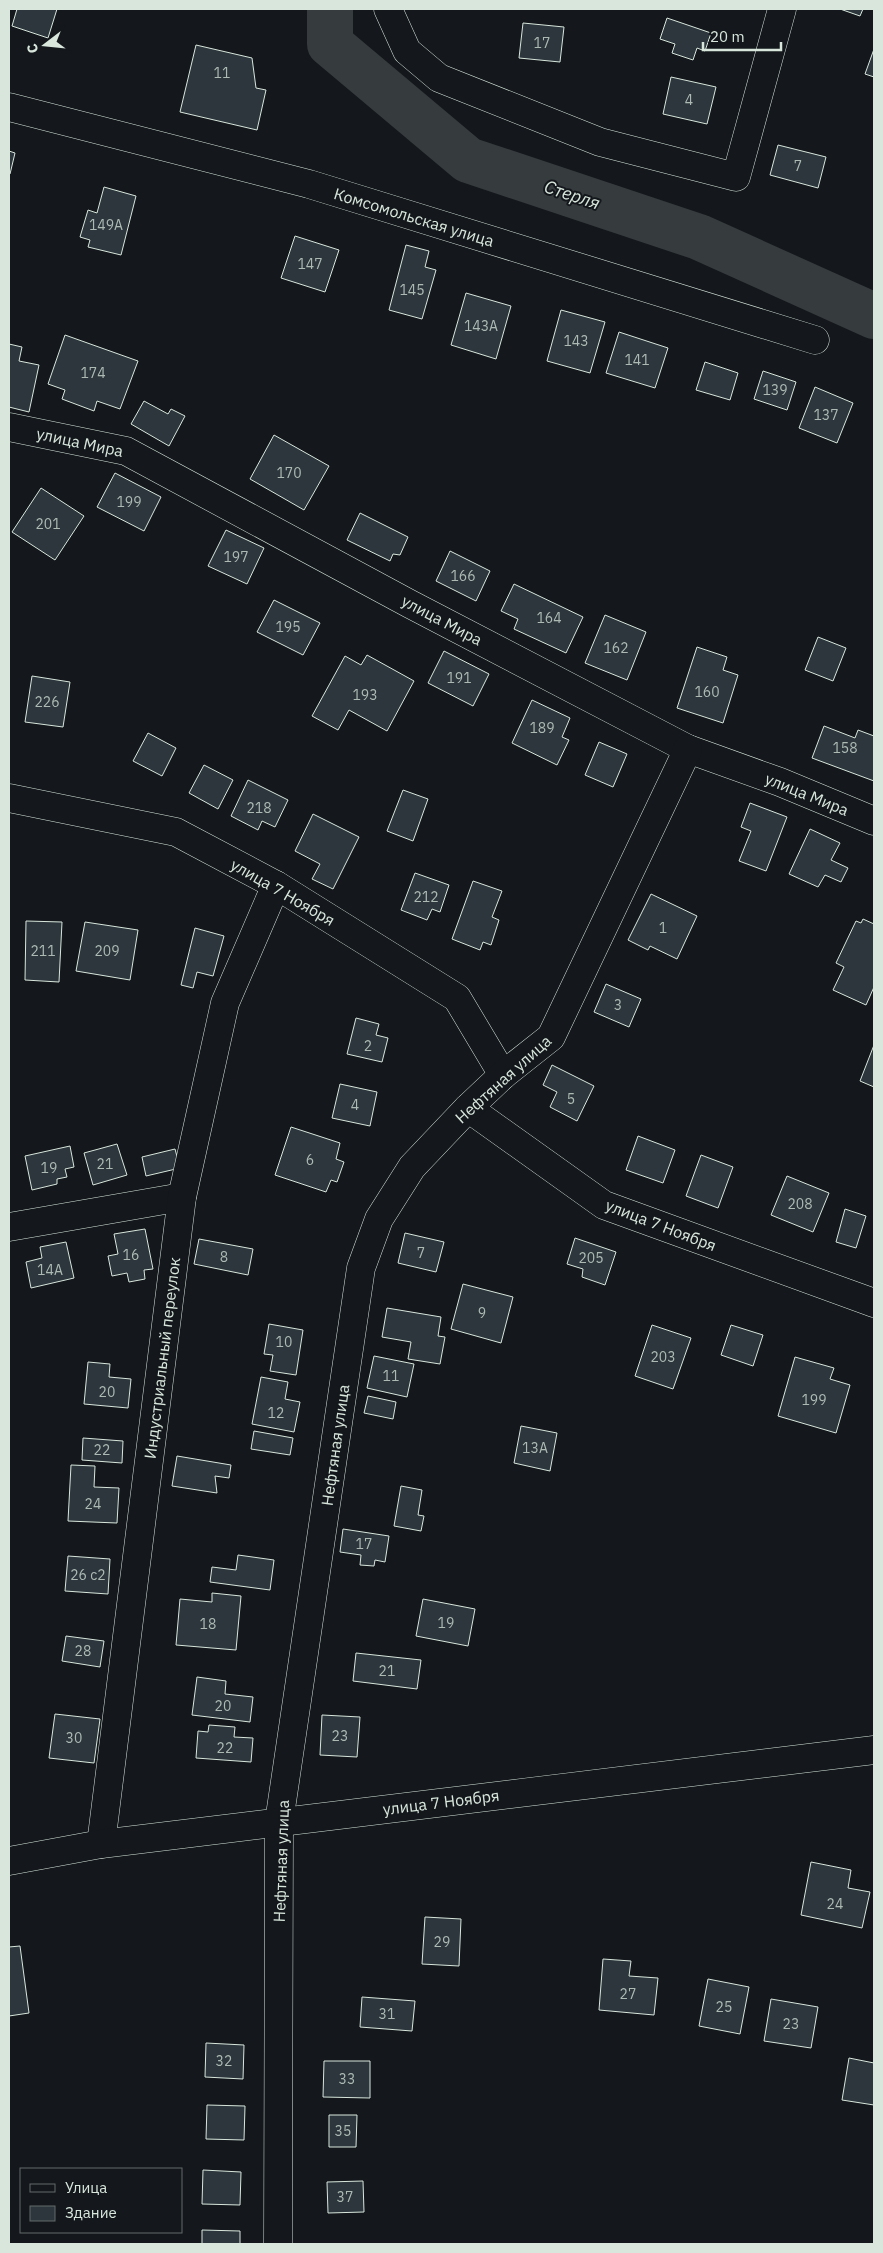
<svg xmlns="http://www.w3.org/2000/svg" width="883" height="2253" viewBox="0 0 883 2253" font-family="'IBM Plex Sans',sans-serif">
  <rect width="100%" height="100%" fill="#14181c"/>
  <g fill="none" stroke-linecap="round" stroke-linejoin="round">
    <path stroke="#363b3e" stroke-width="46" d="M 330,9 L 330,44 L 468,160 L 699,237 L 874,316"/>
  </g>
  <g fill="#2c363c" stroke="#d8e6dc">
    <path d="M 17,9 L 57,9 L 48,38 L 12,26 Z"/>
    <path d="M 840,9 L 863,9 L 860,16 Z"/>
    <path d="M 667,18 L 711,33 L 705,51 L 697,48 L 693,60 L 672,53 L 675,44 L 660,39 Z"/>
    <path d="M 523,23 L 564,27 L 560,62 L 519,58 Z"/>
    <path d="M 196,45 L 252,58 L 256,88 L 266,90 L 257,130 L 180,112 Z"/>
    <path d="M 874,49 L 874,77 L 865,74 Z"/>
    <path d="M 671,77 L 716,87 L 707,124 L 663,114 Z"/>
    <path d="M 778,145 L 826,157 L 818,188 L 770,175 Z"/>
    <path d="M 9,151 L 15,153 L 10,174 L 9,174 Z"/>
    <path d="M 104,187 L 136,196 L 121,255 L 88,247 L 90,240 L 80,237 L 88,210 L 97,213 Z"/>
    <path d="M 295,236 L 339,250 L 325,292 L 281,278 Z"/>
    <path d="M 406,245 L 429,251 L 425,267 L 436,270 L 422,319 L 389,310 Z"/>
    <path d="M 466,293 L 511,306 L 496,359 L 451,345 Z"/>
    <path d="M 561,310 L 605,322 L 590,373 L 547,361 Z"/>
    <path d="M 619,332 L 668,348 L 655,388 L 606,373 Z"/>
    <path d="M 65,335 L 138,361 L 120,409 L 97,401 L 94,411 L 62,399 L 65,390 L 48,384 Z"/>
    <path d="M 9,344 L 22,347 L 19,361 L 39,365 L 29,412 L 9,407 Z"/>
    <path d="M 705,362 L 738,373 L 730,400 L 696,390 Z"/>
    <path d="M 763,371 L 796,382 L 787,410 L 754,399 Z"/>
    <path d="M 815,387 L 853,403 L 837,443 L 799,428 Z"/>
    <path d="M 144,401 L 168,414 L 171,409 L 185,416 L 169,446 L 131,424 Z"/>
    <path d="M 274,435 L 329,466 L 304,510 L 250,479 Z"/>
    <path d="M 115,473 L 161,497 L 144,531 L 97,507 Z"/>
    <path d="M 41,488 L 84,516 L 55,560 L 12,532 Z"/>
    <path d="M 360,513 L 408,537 L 400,555 L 393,554 L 390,561 L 347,540 Z"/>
    <path d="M 226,530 L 264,548 L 247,584 L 208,566 Z"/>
    <path d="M 450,551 L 490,571 L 476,601 L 436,581 Z"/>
    <path d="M 514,584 L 583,617 L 566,653 L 514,629 L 518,619 L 501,611 Z"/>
    <path d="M 274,600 L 320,623 L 303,655 L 257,632 Z"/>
    <path d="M 605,615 L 646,632 L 627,680 L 585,663 Z"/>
    <path d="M 818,637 L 846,648 L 833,681 L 805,670 Z"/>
    <path d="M 697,647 L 727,657 L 723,670 L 738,675 L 723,723 L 677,708 Z"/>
    <path d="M 444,651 L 489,674 L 473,706 L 428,683 Z"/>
    <path d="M 367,655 L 414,681 L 387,731 L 349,710 L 338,730 L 312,716 L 345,656 L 361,665 Z"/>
    <path d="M 32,676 L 70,682 L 63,727 L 25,722 Z"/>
    <path d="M 532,700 L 570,718 L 562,737 L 569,740 L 557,765 L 512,743 Z"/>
    <path d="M 824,726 L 855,738 L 858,730 L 874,736 L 874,781 L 812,758 Z"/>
    <path d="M 148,733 L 176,748 L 162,776 L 133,761 Z"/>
    <path d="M 599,742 L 627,754 L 613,787 L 585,775 Z"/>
    <path d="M 204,765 L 233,780 L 218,809 L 189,793 Z"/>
    <path d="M 248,780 L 288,800 L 275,827 L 262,821 L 258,830 L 231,816 Z"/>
    <path d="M 403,790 L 428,799 L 413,841 L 387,831 Z"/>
    <path d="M 750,803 L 787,817 L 766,871 L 739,861 L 751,831 L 741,827 Z"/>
    <path d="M 313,814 L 359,837 L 333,889 L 312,879 L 320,864 L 295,851 Z"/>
    <path d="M 810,829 L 840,843 L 831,860 L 848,868 L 841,882 L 825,875 L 818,887 L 789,874 Z"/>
    <path d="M 415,873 L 449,885 L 440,912 L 432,909 L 427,920 L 401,910 Z"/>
    <path d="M 473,881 L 502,891 L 492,917 L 499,920 L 491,945 L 483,942 L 480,950 L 452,939 Z"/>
    <path d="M 651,894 L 697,916 L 677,959 L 650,946 L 648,950 L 628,940 Z"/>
    <path d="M 863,919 L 874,924 L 874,987 L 866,1005 L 833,990 L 844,967 L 836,963 L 856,921 L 861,923 Z"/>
    <path d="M 26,921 L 62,922 L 59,982 L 25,980 Z"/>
    <path d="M 85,922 L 138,930 L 130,980 L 76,971 Z"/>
    <path d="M 195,928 L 224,936 L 213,976 L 197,972 L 193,988 L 181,985 Z"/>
    <path d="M 606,984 L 641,999 L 629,1027 L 594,1012 Z"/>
    <path d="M 356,1018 L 379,1024 L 376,1035 L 388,1038 L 382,1062 L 347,1054 Z"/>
    <path d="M 874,1045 L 874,1087 L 860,1081 Z"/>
    <path d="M 552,1065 L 594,1086 L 577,1121 L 550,1107 L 557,1092 L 543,1085 Z"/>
    <path d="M 340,1084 L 377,1092 L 370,1126 L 332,1118 Z"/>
    <path d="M 291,1127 L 340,1143 L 336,1159 L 344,1162 L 337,1182 L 331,1180 L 326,1192 L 275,1175 Z"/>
    <path d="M 638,1136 L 675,1150 L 663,1183 L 626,1170 Z"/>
    <path d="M 117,1144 L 127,1175 L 93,1185 L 84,1153 Z"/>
    <path d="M 70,1146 L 74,1167 L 65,1169 L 67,1177 L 57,1179 L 57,1184 L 32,1190 L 25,1156 Z"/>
    <path d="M 175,1149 L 180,1168 L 146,1176 L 142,1157 Z"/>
    <path d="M 701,1155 L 733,1167 L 718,1208 L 686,1196 Z"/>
    <path d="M 787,1176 L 829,1193 L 813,1232 L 771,1215 Z"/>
    <path d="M 845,1209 L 866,1216 L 856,1248 L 836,1242 Z"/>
    <path d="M 145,1229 L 153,1269 L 144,1270 L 145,1279 L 129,1282 L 127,1273 L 112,1276 L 108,1256 L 118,1254 L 114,1234 Z"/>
    <path d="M 405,1233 L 444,1242 L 436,1272 L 398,1263 Z"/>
    <path d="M 575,1238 L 616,1252 L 605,1285 L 582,1277 L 583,1269 L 567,1264 Z"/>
    <path d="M 199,1239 L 253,1249 L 248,1275 L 194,1264 Z"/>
    <path d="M 66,1242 L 74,1278 L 31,1288 L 26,1262 L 42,1258 L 40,1247 Z"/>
    <path d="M 463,1284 L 513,1297 L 501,1343 L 451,1329 Z"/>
    <path d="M 387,1308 L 441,1317 L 438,1336 L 445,1337 L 440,1364 L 408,1359 L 411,1342 L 382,1337 Z"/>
    <path d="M 269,1324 L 303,1330 L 296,1375 L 270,1371 L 273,1355 L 264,1354 Z"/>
    <path d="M 652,1325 L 691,1338 L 673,1389 L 635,1376 Z"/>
    <path d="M 731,1325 L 763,1335 L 753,1366 L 721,1355 Z"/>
    <path d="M 374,1356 L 414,1364 L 407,1397 L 367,1388 Z"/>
    <path d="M 795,1357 L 834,1368 L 830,1379 L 850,1385 L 836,1433 L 778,1416 Z"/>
    <path d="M 88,1362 L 110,1364 L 109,1377 L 131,1379 L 128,1408 L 84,1404 Z"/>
    <path d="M 261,1377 L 288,1382 L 285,1399 L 300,1402 L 294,1432 L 252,1424 Z"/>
    <path d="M 368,1396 L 396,1402 L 393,1419 L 364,1413 Z"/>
    <path d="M 521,1426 L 557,1433 L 550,1471 L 514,1463 Z"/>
    <path d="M 254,1431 L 293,1438 L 290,1455 L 251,1449 Z"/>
    <path d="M 83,1438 L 123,1441 L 122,1463 L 82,1460 Z"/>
    <path d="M 177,1456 L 231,1465 L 229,1478 L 215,1476 L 217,1493 L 172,1486 Z"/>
    <path d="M 71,1465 L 95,1466 L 94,1487 L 119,1488 L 117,1523 L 68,1521 Z"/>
    <path d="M 401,1486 L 422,1490 L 418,1515 L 424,1516 L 421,1531 L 394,1526 Z"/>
    <path d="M 343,1529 L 389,1536 L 385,1562 L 375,1560 L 374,1566 L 360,1565 L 361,1555 L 340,1552 Z"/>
    <path d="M 238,1555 L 274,1560 L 270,1590 L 210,1582 L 212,1567 L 236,1570 Z"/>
    <path d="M 68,1556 L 110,1559 L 108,1594 L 65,1591 Z"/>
    <path d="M 212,1593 L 241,1596 L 236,1650 L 176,1645 L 180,1599 L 212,1602 Z"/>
    <path d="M 423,1599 L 475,1609 L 468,1646 L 416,1636 Z"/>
    <path d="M 66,1636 L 104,1641 L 100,1667 L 62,1661 Z"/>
    <path d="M 356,1653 L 421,1660 L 417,1689 L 353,1681 Z"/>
    <path d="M 197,1677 L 226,1681 L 225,1694 L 253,1697 L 250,1722 L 192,1715 Z"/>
    <path d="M 55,1714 L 100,1719 L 94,1763 L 49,1758 Z"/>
    <path d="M 322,1715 L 360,1717 L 357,1757 L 320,1755 Z"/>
    <path d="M 209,1725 L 235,1727 L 234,1737 L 253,1738 L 251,1762 L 196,1758 L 198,1731 L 208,1732 Z"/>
    <path d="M 811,1862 L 851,1870 L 848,1888 L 870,1892 L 862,1928 L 801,1915 Z"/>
    <path d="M 425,1917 L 461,1919 L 459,1966 L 422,1964 Z"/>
    <path d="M 20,1946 L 29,2013 L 9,2016 L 9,1947 Z"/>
    <path d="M 603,1959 L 631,1961 L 629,1976 L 658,1978 L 654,2015 L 599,2010 Z"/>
    <path d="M 708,1979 L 749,1987 L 740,2034 L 699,2026 Z"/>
    <path d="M 362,1997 L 415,2001 L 412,2031 L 360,2027 Z"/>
    <path d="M 771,1999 L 818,2007 L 811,2048 L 764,2041 Z"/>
    <path d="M 206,2043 L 244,2045 L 243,2079 L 205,2077 Z"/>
    <path d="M 849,2058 L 874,2063 L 874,2105 L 842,2100 Z"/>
    <path d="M 324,2061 L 370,2061 L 370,2098 L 323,2097 Z"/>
    <path d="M 207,2105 L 245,2106 L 244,2140 L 206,2139 Z"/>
    <path d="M 329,2115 L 357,2115 L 356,2147 L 329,2147 Z"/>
    <path d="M 203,2170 L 241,2172 L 240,2205 L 202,2204 Z"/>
    <path d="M 363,2181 L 364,2212 L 328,2213 L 327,2182 Z"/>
    <path d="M 202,2230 L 240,2231 L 240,2244 L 202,2244 Z"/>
  </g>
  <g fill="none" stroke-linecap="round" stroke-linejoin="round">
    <g stroke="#d8e6dc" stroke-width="29">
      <g id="minor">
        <path d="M 388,9 L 407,51 L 439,78 L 600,142 L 736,177 L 782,9"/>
        <path d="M 9,107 L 309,184 L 815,340"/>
        <path d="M 9,427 L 126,451 L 410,604 L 688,749 L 780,782 L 874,821"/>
        <path d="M 9,798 L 176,832 L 276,885 L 457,998 L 503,1075"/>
        <path d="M 468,1108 L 604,1205 L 874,1303"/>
        <path d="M 9,1227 L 182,1197"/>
        <path d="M 101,1844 L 182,1197 L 225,1003 L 276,885"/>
        <path d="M 278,2244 L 279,1822 L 361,1268 L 379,1219 L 412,1167 L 468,1108 L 503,1075 L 551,1037 L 688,749"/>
      </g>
    </g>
    <g stroke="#d8e6dc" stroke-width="29">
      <path id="major" d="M 9,1861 L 101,1844 L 874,1750"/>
    </g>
    <use href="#minor" stroke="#14181c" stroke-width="28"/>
    <use href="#major" stroke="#14181c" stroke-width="28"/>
  </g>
  <g text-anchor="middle" stroke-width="4" stroke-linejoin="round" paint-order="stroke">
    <g font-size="14" fill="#adbab4">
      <text x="542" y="48">17</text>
      <text x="222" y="78">11</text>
      <text x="689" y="105">4</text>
      <text x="798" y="171">7</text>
      <text x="106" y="230">149А</text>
      <text x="310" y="269">147</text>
      <text x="412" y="295">145</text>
      <text x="481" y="331">143А</text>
      <text x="576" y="346">143</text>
      <text x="637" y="365">141</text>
      <text x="93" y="378">174</text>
      <text x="775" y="395">139</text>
      <text x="826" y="420">137</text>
      <text x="289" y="478">170</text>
      <text x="129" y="507">199</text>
      <text x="48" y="529">201</text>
      <text x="236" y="562">197</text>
      <text x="463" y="581">166</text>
      <text x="549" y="623">164</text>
      <text x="288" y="632">195</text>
      <text x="616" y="653">162</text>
      <text x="459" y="683">191</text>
      <text x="707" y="697">160</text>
      <text x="365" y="700">193</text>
      <text x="47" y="707">226</text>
      <text x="542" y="733">189</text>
      <text x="845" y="753">158</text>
      <text x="259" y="813">218</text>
      <text x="426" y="902">212</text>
      <text x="663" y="933">1</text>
      <text x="43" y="956">211</text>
      <text x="107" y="956">209</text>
      <text x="618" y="1010">3</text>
      <text x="368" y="1051">2</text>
      <text x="571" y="1104">5</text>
      <text x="355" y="1110">4</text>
      <text x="310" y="1165">6</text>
      <text x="105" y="1169">21</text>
      <text x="49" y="1173">19</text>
      <text x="800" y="1209">208</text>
      <text x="421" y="1258">7</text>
      <text x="131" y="1260">16</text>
      <text x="224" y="1262">8</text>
      <text x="591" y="1263">205</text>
      <text x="50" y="1275">14А</text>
      <text x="482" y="1318">9</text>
      <text x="284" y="1347">10</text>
      <text x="663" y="1362">203</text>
      <text x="391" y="1381">11</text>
      <text x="107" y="1397">20</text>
      <text x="814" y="1405">199</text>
      <text x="276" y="1418">12</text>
      <text x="535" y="1453">13А</text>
      <text x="102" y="1455">22</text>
      <text x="93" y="1509">24</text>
      <text x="364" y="1549">17</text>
      <text x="88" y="1580">26 с2</text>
      <text x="446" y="1628">19</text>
      <text x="208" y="1629">18</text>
      <text x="83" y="1656">28</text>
      <text x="387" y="1676">21</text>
      <text x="223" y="1711">20</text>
      <text x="340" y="1741">23</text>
      <text x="74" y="1743">30</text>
      <text x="225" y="1753">22</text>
      <text x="835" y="1909">24</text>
      <text x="442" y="1947">29</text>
      <text x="628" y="1999">27</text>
      <text x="724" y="2012">25</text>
      <text x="387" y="2019">31</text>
      <text x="791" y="2029">23</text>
      <text x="224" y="2066">32</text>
      <text x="347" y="2084">33</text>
      <text x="343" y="2136">35</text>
      <text x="345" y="2202">37</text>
    </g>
    <g font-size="16" fill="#d8e6dc" stroke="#14181c">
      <text transform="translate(414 217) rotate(17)" y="6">Комсомольская улица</text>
      <text transform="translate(80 442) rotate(12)" y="6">улица Мира</text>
      <text transform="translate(442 620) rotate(28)" y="6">улица Мира</text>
      <text transform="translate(807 794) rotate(22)" y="6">улица Мира</text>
      <text transform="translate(283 892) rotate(30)" y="6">улица 7 Ноября</text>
      <text transform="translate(503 1079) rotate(-42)" y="6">Нефтяная улица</text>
      <text transform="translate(661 1225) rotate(21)" y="6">улица 7 Ноября</text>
      <text transform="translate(162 1358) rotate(-83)" y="6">Индустриальный переулок</text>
      <text transform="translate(335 1445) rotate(-82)" y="6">Нефтяная улица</text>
      <text transform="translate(441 1802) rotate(-7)" y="6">улица 7 Ноября</text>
      <text transform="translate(281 1861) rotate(-88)" y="6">Нефтяная улица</text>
    </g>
    <g font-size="18" font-style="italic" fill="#d8e6dc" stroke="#14181c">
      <text transform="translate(572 195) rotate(18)" y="6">Стерля</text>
    </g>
  </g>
  <rect width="883" height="2253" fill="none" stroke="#d8e6dc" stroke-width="20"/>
  <rect x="20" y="2168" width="162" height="65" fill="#14181c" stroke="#626a69"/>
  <rect x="30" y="2184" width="25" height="8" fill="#14181c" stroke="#626a69"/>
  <text x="65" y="2193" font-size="15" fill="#d8e6dc">Улица</text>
  <rect x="30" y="2206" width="25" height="15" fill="#2c363c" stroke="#626a69"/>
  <text x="65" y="2218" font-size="15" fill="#d8e6dc">Здание</text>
  <g transform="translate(45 45) rotate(254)" stroke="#14181c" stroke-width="4" paint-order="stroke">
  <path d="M0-4L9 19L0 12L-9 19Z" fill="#d8e6dc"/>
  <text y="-8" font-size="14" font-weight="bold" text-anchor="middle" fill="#d8e6dc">С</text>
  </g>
  <path d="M703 42v8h78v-8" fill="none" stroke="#d8e6dc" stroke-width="2.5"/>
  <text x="710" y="42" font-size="15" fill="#d8e6dc" stroke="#14181c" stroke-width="4" paint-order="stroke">20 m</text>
</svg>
